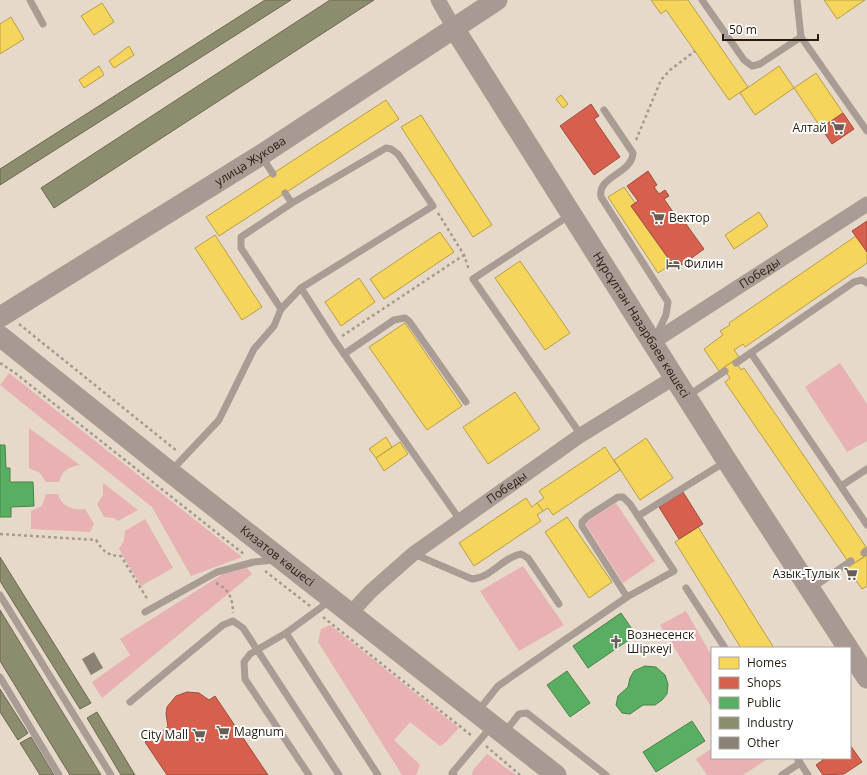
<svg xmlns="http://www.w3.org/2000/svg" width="867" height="775" viewBox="0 0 867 775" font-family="'Open Sans',sans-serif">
  <rect width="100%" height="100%" fill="#e7d9c9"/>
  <g fill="#e8b1b3">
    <path d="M 840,363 L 867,404 L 867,441 L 847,452 L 805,387 Z"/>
    <path d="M 9,373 L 242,557 L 191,576 L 152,507 L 0,385 Z"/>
    <path d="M 29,428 L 80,465 C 69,467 62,470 59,482 L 46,482 L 40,473 L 29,468 Z"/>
    <path d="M 103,483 L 138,510 L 118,521 L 114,518 L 104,517 L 97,504 L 103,495 Z"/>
    <path d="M 46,494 L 58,494 C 61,506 73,511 85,509 L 94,524 L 90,532 L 31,529 L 31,511 L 42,506 Z"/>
    <path d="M 616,503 L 655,561 L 623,583 L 585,523 Z"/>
    <path d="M 145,519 L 173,568 L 141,586 L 119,549 L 124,540 L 125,531 Z"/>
    <path d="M 523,566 L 564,625 L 519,651 L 480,591 Z"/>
    <path d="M 247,568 L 252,574 L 102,698 L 92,682 L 130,655 L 120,639 L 223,574 Z"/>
    <path d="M 686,611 L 712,656 L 712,708 L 660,625 Z"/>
    <path d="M 330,625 L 459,728 L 445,743 L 440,746 L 410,722 L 394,740 L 420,765 L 416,775 L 402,775 L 318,642 L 321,629 Z"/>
    <path d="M 712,748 L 712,758 L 769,758 L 743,775 L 707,775 L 696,759 Z"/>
    <path d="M 487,754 L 516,775 L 472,775 L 473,770 Z"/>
  </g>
  <g fill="#f6d55c" stroke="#b79e46">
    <path d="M 651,0 L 688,0 L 748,87 L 729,100 L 666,10 L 661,14 Z"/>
    <path d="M 824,0 L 865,0 L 837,19 Z"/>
    <path d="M 102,3 L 114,22 L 94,35 L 81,16 Z"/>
    <path d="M 11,17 L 24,39 L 0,54 L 0,24 Z"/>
    <path d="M 129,46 L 134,55 L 114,68 L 109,61 Z"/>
    <path d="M 99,66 L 104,75 L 84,88 L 79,80 Z"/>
    <path d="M 779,66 L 794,88 L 755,115 L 740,93 Z"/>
    <path d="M 816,73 L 843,113 L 821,128 L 794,88 Z"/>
    <path d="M 561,95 L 568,104 L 563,108 L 556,99 Z"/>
    <path d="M 386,100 L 399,119 L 219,236 L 206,217 Z"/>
    <path d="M 421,115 L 492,225 L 473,237 L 401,127 Z"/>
    <path d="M 624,187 L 635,203 L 631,206 L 672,264 L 658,273 L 608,197 Z"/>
    <path d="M 759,212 L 768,226 L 734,249 L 725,235 Z"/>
    <path d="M 440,232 L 454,252 L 384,299 L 370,279 Z"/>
    <path d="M 215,235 L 262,307 L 242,320 L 195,248 Z"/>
    <path d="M 856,236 L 867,252 L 867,263 L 745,347 L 743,344 L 734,350 L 739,357 L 719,371 L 704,349 L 723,335 L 720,331 L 730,325 L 729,323 Z"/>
    <path d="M 520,261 L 570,333 L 545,350 L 495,278 Z"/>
    <path d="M 359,278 L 375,302 L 341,326 L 325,302 Z"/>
    <path d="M 405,323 L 462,406 L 427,430 L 369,347 Z"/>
    <path d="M 735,360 L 741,370 L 744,368 L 866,547 L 862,550 L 865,556 L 853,564 L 849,558 L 847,560 L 725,382 L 730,378 L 723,368 Z"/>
    <path d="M 515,392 L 540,429 L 488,464 L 463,427 Z"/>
    <path d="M 386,437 L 392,447 L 376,458 L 369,449 Z"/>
    <path d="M 646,438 L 673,478 L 640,500 L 614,460 Z"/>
    <path d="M 400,442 L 408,454 L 384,471 L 376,458 Z"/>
    <path d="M 605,447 L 620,470 L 553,515 L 548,508 L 543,511 L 537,503 L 544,498 L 539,491 Z"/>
    <path d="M 526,498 L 532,507 L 537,503 L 543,511 L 537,515 L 541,521 L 474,566 L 459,543 Z"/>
    <path d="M 567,517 L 612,582 L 589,598 L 545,532 Z"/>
    <path d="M 698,527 L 774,648 L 741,648 L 731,632 L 675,542 Z"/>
    <path d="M 867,555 L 867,586 L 862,589 L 847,568 Z"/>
  </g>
  <g fill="#d6604d" stroke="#a14c3b">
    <path d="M 591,104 L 599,116 L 594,119 L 620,157 L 594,175 L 560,126 Z"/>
    <path d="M 843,113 L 854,129 L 832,144 L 821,128 Z"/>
    <path d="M 648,171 L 657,185 L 654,187 L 659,194 L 665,190 L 669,196 L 664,199 L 678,219 L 681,217 L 704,249 L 682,265 L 680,262 L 674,266 L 631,206 L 638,201 L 627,186 Z"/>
    <path d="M 867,221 L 867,252 L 852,231 Z"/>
    <path d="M 683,492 L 703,524 L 679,539 L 659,507 Z"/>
    <path d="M 187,692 L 199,693 L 209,700 L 215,696 L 268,775 L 167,775 L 145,742 L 168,727 L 166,714 L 167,707 L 176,696 Z"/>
    <path d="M 850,745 L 862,762 L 844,774 L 823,775 L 816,765 L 823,760 L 821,758 L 850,758 Z"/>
  </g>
  <g fill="#5aae61" stroke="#4a8249">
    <path d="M 0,445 L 5,445 L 6,468 L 10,468 L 10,482 L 33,482 L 34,506 L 11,507 L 11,517 L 0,517 Z"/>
    <path d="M 621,613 L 636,635 L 588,668 L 573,646 Z"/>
    <path d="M 645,666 L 656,667 L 665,675 L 668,684 L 667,694 L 662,700 L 655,705 L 643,705 L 630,714 L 622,713 L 616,705 L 618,696 L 628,687 L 630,678 L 634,671 Z"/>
    <path d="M 567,671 L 590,703 L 570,717 L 547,685 Z"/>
    <path d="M 692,721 L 705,741 L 656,772 L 643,752 Z"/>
  </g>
  <g fill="#8c8c6e" stroke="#6d6a52">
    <path d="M 265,0 L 291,0 L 0,185 L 0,169 Z"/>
    <path d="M 330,0 L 374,0 L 54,208 L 41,188 Z"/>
    <path d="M 0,557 L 91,703 L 80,709 L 0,581 Z"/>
    <path d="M 0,610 L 101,775 L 70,775 L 0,661 Z"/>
    <path d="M 0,689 L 28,733 L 18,740 L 0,712 Z"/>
    <path d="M 97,712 L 135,775 L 121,775 L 87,718 Z"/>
    <path d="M 31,737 L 54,775 L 40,775 L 20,743 Z"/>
  </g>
  <path fill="#898275" d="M 94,652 L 103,668 L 91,675 L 82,659 Z"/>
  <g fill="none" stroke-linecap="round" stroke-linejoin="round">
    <g stroke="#a59a93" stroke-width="2.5" stroke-dasharray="3 3" stroke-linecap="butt">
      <path d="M 636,140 L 661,80 L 670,70 L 695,51"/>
      <path d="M 438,213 L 464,255 L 469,270"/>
      <path d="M 19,324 L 177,451"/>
      <path d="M 342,336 L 464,255"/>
      <path d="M 0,363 L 15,373 L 245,555"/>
      <path d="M 0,534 L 96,540 C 103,551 108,556 121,556 L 148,600"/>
      <path d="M 265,571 L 310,606"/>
      <path d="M 216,583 C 229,589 233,599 233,613"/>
      <path d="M 323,617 L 472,736"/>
      <path d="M 486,746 L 520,775"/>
    </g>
    <g stroke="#a99c95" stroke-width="7">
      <path d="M 30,0 L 43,24"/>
      <path d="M 702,0 L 744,60 L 752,66 L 760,64 L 801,37"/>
      <path d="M 797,0 L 801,37 L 867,131"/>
      <path d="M 604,110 L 633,153 C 632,174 597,176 601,197 L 668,302 L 666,315 L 656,336"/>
      <path d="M 386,148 L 391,149 L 398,154 L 433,206 L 301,288 L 281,309 L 241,248 L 241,237 L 292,203 Z"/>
      <path d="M 262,157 L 273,174"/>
      <path d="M 285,193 L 292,203"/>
      <path d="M 570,215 L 473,279 L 581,435"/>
      <path d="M 301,288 L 335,341 L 460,520"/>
      <path d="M 751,353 L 867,525"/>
      <path d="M 344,354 L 394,320 L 405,318 L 409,321 L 466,402"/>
      <path d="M 736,363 L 854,282 L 862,280 L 867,283"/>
      <path d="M 689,395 L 725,371"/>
      <path d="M 171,471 L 219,420 L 254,349 L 274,326 L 281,309"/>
      <path d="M 841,486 L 867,469"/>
      <path d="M 638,516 L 725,462"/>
      <path d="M 864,553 L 867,551"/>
      <path d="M 414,554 L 472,579 C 491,578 503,557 521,554 L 528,558 L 559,604"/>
      <path d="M 686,588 L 725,648"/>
      <path d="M 812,588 L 851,561"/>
      <path d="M 0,595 L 111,775"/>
      <path d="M 145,612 L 217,572 L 254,562 L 275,560"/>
      <path d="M 286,633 L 378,775"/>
      <path d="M 0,677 L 59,775"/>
      <path d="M 130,702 L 223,625 L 233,621 L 243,628 L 339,775"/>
      <path d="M 478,711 L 498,686 L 627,597 L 674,571 L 630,504 L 623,497 L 618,497 L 587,517 L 582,522 L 582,526 L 627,597"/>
      <path d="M 505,732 L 519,714 L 527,713 L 606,775"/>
      <path d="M 797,758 L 808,775"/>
      <path d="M 309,775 L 245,679 L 244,662 L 250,654 L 286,633 L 331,600"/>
      <path d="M 454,775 L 452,773 L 491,727"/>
      <path d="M 782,775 L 800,763"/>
    </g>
    <g stroke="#a99c95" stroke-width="15">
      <path d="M 438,0 L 454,28"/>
      <path id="s1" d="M 653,342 L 867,204"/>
      <path id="s2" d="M 350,614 L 370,592 L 413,554 L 581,435 L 675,377"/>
    </g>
    <g stroke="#a89992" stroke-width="21">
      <path id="s3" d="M 454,28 L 727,461 L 848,648"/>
      <path id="s4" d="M 0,317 L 261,155 L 497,0"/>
      <path id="s5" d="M 0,336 L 170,472 L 556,775"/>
      <path d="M 850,651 L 867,678"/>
    </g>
  </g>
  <defs>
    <g id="supermarket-bare" transform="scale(1.08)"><path d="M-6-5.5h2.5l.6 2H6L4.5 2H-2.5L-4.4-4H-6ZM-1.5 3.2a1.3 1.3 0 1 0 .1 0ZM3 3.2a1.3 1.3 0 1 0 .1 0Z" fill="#695e51" stroke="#fff" stroke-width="2.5" paint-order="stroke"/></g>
    <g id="hotel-bare" transform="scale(1.08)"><path d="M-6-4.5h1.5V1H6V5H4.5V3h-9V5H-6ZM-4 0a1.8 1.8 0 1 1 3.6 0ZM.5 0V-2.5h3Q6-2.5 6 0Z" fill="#695e51" stroke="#fff" stroke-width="2.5" paint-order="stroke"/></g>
    <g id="church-bare" transform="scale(1.08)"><path d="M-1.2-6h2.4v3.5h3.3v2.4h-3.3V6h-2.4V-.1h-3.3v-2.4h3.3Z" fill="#695e51" stroke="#fff" stroke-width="2.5" paint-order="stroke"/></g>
  </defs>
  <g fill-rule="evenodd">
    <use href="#supermarket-bare" x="838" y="128"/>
    <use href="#supermarket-bare" x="658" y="218"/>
    <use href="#hotel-bare" x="673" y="264"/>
    <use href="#supermarket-bare" x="851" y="574"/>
    <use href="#church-bare" x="616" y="642"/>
    <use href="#supermarket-bare" x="223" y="732"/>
    <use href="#supermarket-bare" x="199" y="735"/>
  </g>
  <g text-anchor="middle" stroke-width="4" stroke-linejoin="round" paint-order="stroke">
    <g font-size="12" fill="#251c11" stroke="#fff" text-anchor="start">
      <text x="827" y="132" text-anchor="end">Алтай</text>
      <text x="669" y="222">Вектор</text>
      <text x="684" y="268">Филин</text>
      <text x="840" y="578" text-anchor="end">Азык-Тулык</text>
      <text x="627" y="639">Вознесенск<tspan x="627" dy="14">Шіркеуі</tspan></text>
      <text x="234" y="736">Magnum</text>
      <text x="188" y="739" text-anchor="end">City Mall</text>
    </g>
    <g font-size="12" fill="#251c11" stroke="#fff">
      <text dy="4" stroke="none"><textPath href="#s4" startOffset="295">улица Жукова</textPath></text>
      <text dy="4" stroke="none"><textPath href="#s1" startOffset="127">Победы</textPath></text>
      <text dy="4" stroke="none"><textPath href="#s3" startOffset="351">Нұрсұлтан Назарбаев көшесі</textPath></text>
      <text dy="4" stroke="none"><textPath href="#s2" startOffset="202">Победы</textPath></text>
      <text dy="4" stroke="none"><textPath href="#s5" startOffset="354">Кизатов көшесі</textPath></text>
    </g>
  </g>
  <rect x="711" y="647" width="140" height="112" fill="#ffffff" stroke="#a8a4a0"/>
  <rect x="719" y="657" width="20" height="12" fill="#f6d55c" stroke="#a8a4a0"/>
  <text x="747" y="667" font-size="12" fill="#251c11">Homes</text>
  <rect x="719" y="677" width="20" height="12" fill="#d6604d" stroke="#a8a4a0"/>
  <text x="747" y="687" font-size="12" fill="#251c11">Shops</text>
  <rect x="719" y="697" width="20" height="12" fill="#5aae61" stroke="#a8a4a0"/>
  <text x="747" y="707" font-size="12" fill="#251c11">Public</text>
  <rect x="719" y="717" width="20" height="12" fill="#8c8c6e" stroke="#a8a4a0"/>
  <text x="747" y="727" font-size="12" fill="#251c11">Industry</text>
  <rect x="719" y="737" width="20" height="12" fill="#898275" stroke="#a8a4a0"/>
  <text x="747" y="747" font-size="12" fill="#251c11">Other</text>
  <path d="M723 34v6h95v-6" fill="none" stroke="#251c11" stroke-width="2"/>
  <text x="729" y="34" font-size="12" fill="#251c11" stroke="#ffffff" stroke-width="3" paint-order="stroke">50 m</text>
</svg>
